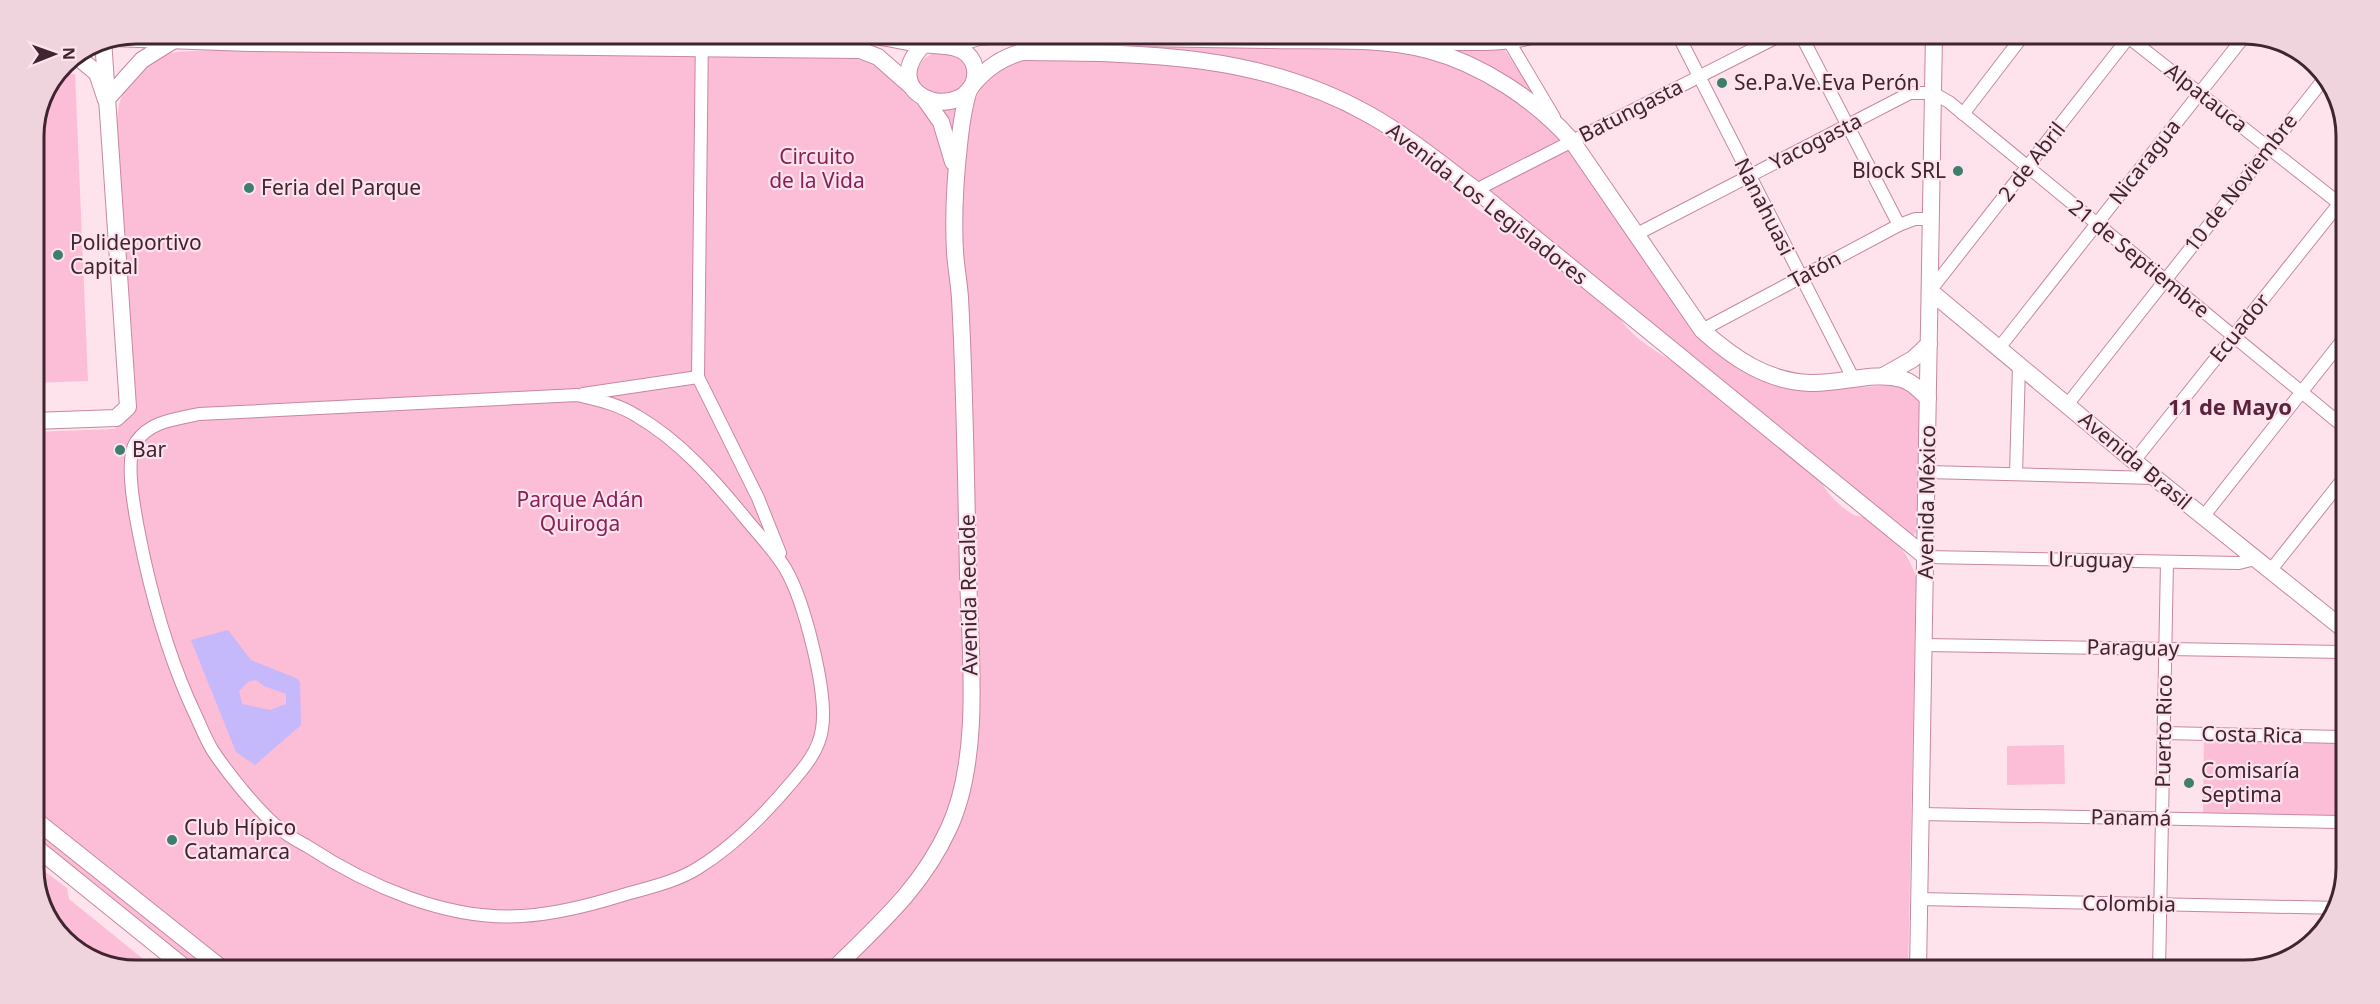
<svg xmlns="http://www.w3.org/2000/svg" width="2380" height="1004" viewBox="0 0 2380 1004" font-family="'Noto Sans',sans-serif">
  <rect width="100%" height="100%" fill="#fee2ec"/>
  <g fill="#fcbdd6">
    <path d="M 1138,45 C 1209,45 1281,44 1352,48 C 1385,50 1421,51 1451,64 C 1497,83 1538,115 1572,152 L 1721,355 L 1836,389 L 1891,385 L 1908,388 L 1918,400 L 1919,405 L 1917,531 L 1914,535 L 1910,536 L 1370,109 L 1138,47 Z"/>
    <path d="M 230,48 L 852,57 L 875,66 L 900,86 L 922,110 L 971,108 C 979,91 988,74 1006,66 C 1026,57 1052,59 1074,59 C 1160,59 1248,69 1329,102 C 1375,121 1416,154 1456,182 C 1463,200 1483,218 1502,220 L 1618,315 C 1633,342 1664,354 1688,372 C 1732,408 1776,444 1820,479 C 1827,494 1838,505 1852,514 C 1857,517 1865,516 1870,519 C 1891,532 1909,554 1916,577 L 1908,971 L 235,971 L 33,811 L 33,432 L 114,429 L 131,416 L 136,398 L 117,122 C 119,98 122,89 140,73 C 145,69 151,61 157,57 C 176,48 209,53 230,48 Z"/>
    <path d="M 1441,48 L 1501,48 L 1505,50 L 1540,103 Z"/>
    <path d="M 946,52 L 963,60 L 969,72 C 962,98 941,96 920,87 L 915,72 C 924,56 928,53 946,52 Z"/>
    <path d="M 58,74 L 75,74 L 88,381 L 33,383 L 33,129 Z"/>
    <path d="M 2204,740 L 2341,742 L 2340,816 L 2203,814 Z"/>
    <path d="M 2064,745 L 2065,784 L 2007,785 L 2007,746 Z"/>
    <path d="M 33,825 L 217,971 L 200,971 L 33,839 Z"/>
    <path d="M 33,863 L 67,888 L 69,899 L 158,971 L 135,971 L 96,963 L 54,931 L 33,876 Z"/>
  </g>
  <path fill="#c5b8fb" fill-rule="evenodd" d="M 228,630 L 251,660 L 298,679 L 300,683 L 301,725 L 255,765 L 236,752 L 191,640 ZM 256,680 L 264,686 L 286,694 L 286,704 L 270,710 L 242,704 L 239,691 L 248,682 Z"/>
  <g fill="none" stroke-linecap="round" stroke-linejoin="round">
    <g stroke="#c787a1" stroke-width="14">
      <g id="street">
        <path d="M 702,33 L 698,377 L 758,498 L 780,553"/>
        <path d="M 1504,33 L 1554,117"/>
        <path d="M 1677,33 L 1854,380"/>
        <path d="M 1800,33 L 1899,225"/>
        <path d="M 2123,33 L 2345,208"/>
        <path d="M 339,43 L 359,33"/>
        <path d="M 1418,43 C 1454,43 1513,49 1543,33"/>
        <path d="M 1963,114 L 2025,33"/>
        <path d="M 1476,190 L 1785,33"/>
        <path d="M 1637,234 L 1910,93 L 1933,93 L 1949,102 L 2344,427"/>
        <path d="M 1930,291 L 2132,33"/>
        <path d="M 1702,330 L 1899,225 L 1915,219 L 1931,219"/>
        <path d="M 1999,348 L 2247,33"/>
        <path d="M 583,394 L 698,377"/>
        <path d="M 577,395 C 598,400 618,404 637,416 C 680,441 714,480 746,519 C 759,535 774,550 785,568 C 804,600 828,692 822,729 C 819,750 805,767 791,783 C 765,814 732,847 698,868 C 676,882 647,888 623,895 C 591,905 556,914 522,916 C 448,921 368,886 307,846 C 298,841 288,836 280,829 C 258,811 229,775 213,751 C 206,740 201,727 196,716 C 172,666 156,612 144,558 C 139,533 122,462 136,442 C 150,421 176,419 199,414 Z"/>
        <path d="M 2067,405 L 2327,75"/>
        <path d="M 2134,461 L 2346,195"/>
        <path d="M 1927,472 L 2154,478"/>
        <path d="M 2016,474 L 2019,365"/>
        <path d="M 2203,517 L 2345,337"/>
        <path d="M 1926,557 L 2239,563 L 2255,559"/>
        <path d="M 2270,571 L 2343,479"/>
        <path d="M 1924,645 L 2342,652"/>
        <path d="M 2164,733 L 2341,737"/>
        <path d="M 1921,814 L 2340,822"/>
        <path d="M 1919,899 L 2339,908"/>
        <path d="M 2159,971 L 2167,562"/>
      </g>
    </g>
    <g stroke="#c787a1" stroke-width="18">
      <g id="secondary">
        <path d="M 737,33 C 782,34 829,32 874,36 C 894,38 913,45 933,45 C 948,46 965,46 973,62 C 976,69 976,77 973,84 C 954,122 878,94 922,46"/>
        <path d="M 112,38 L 249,43 L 860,50 L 878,57 L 911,86"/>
        <path d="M 949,46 L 979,37 L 994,36 C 1086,37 1178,38 1270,40 C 1322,41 1377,37 1428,50 C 1481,64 1536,100 1572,141 L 1702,330 C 1733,358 1768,382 1811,383 C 1841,384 1874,371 1902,379 C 1913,382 1920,391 1928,398"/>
        <path d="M 75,55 L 97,73 L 106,100 L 142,60 L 174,40"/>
        <path d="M 974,83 C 988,67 1002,58 1022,52 C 1142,53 1260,53 1368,114 C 1406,135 1441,164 1476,190 L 1926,557"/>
        <path d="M 924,98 L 941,122 L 953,162"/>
        <path d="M 1930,291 L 2134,461 L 2342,628"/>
        <path d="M 1883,376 L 1913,359 L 1929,344"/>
        <path d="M 33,421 L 116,418 L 128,407 L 103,39"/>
        <path d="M 33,818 L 225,971"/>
        <path d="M 33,845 L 189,971"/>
        <path d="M 832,971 C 879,924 921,889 949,828 C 982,757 970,650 968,574 C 966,482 965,390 960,298 C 959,283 956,267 955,252 C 953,216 955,181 959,145 C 961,126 963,108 969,90"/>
        <path d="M 1918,971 L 1934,33"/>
      </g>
    </g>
    <use href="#street" stroke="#fff" stroke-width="12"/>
    <use href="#secondary" stroke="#fff" stroke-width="16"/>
  </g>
  <g fill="#3e7e6c" stroke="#fee2ec" stroke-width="2">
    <circle cx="1722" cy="83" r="6"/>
    <circle cx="1958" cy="171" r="6"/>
    <circle cx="249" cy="188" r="6"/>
    <circle cx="58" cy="255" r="6"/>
    <circle cx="120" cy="450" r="6"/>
    <circle cx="2189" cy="783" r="6"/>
    <circle cx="172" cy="840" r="6"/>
  </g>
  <g text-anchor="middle" stroke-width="4.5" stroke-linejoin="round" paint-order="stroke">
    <g font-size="21" fill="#3f2530" stroke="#fee2ec" text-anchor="start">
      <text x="1734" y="90">Se.Pa.Ve.Eva Perón</text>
      <text x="1946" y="178" text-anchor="end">Block SRL</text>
      <text x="261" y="195">Feria del Parque</text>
      <text x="70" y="250">Polideportivo<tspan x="70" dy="24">Capital</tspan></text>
      <text x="132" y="457">Bar</text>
      <text x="2201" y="778">Comisaría<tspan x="2201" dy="24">Septima</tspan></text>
      <text x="184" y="835">Club Hípico<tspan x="184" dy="24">Catamarca</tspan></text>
    </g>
    <g font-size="21" fill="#3f2530" stroke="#fee2ec">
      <text transform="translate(2206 98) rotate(38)" y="7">Alpatauca</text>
      <text transform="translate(1631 111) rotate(-27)" y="7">Batungasta</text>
      <text transform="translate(1816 142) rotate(-27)" y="7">Yacogasta</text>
      <text transform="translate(2032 162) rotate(-52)" y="7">2 de Abril</text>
      <text transform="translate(2145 162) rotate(-52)" y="7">Nicaragua</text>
      <text transform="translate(2241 183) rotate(-52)" y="7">10 de Noviembre</text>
      <text transform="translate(1487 204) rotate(38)" y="7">Avenida Los Legisladores</text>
      <text transform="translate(1764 207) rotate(63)" y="7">Nanahuasi</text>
      <text transform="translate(2139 259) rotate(39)" y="7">21 de Septiembre</text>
      <text transform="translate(1815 270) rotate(-28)" y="7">Tatón</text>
      <text transform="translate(2240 328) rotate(-51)" y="7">Ecuador</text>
      <text transform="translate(2135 461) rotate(40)" y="7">Avenida Brasil</text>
      <text transform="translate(1927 502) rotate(-89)" y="7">Avenida México</text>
      <text transform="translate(2091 560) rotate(1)" y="7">Uruguay</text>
      <text transform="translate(969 595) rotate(-91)" y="7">Avenida Recalde</text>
      <text transform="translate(2133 648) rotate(1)" y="7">Paraguay</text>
      <text transform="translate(2164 731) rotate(-89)" y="7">Puerto Rico</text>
      <text transform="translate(2252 735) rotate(1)" y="7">Costa Rica</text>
      <text transform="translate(2131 818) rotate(1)" y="7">Panamá</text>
      <text transform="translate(2129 904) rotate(1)" y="7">Colombia</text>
    </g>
    <g font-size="21" fill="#881f57" stroke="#fee2ec">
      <text x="817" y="164">Circuito<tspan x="817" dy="24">de la Vida</tspan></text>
      <text x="580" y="507">Parque Adán<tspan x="580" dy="24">Quiroga</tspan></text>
    </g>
    <g font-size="22" font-weight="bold" fill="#5a243d" stroke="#fee2ec">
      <text x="2230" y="415">11 de Mayo</text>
    </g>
  </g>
  <path d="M0 0H2380V1004H0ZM136 44H2244A92 92 0 0 1 2336 136V868A92 92 0 0 1 2244 960H136A92 92 0 0 1 44 868V136A92 92 0 0 1 136 44Z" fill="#efd3dd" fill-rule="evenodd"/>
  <path fill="none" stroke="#3f2530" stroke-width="3" d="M136 44H2244A92 92 0 0 1 2336 136V868A92 92 0 0 1 2244 960H136A92 92 0 0 1 44 868V136A92 92 0 0 1 136 44Z"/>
  <g transform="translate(54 54) rotate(89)" stroke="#fee2ec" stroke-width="4.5" paint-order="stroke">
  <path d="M0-4.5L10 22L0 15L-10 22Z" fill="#3f2530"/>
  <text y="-9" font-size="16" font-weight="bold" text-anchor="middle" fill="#3f2530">N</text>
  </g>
</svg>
